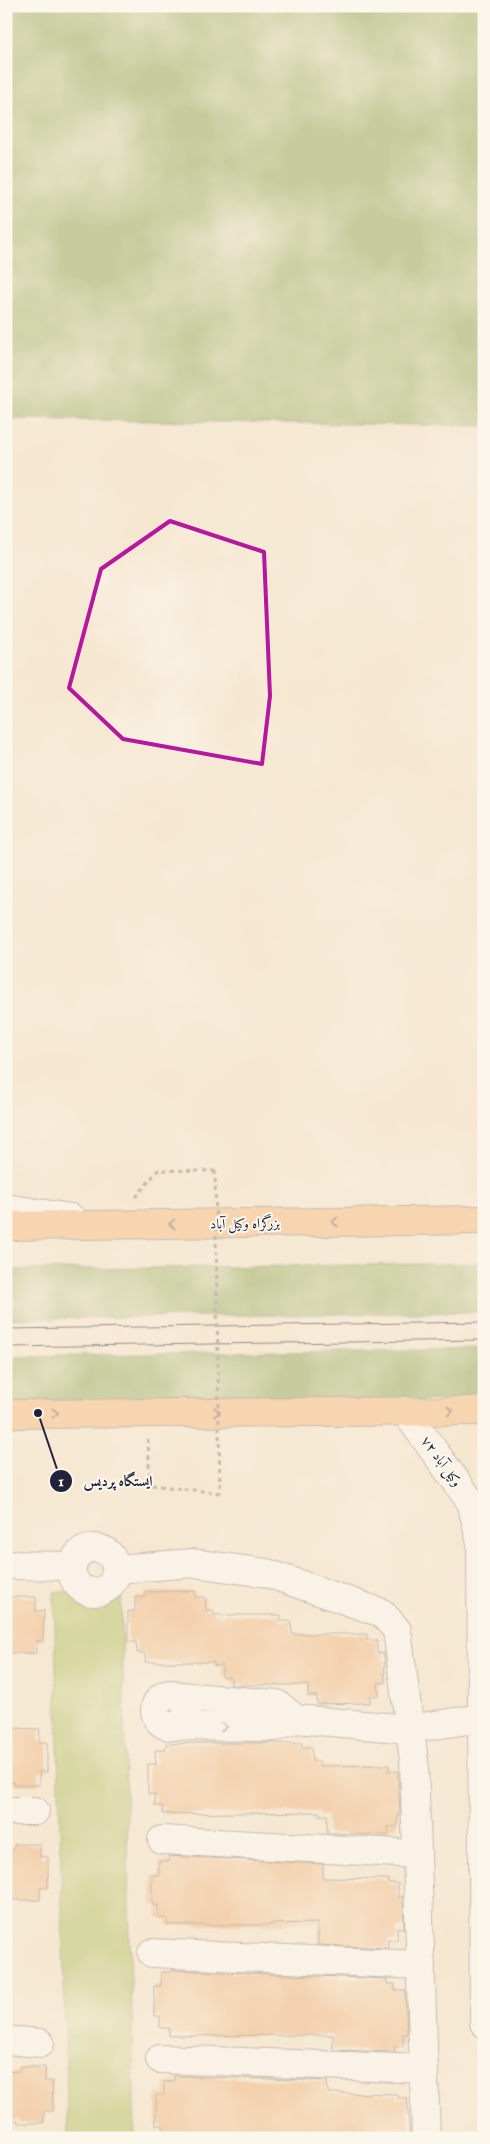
<svg xmlns="http://www.w3.org/2000/svg" width="490" height="2144" viewBox="0 0 490 2144" font-family="'IM FELL English',Amiri,serif">
  <rect width="100%" height="100%" fill="#fbf7ec"/>
  <filter id="ink" filterUnits="userSpaceOnUse"><feTurbulence type="fractalNoise" baseFrequency=".02" numOctaves="2"/><feDisplacementMap in="SourceGraphic" scale="10" xChannelSelector="R" yChannelSelector="G"/><feConvolveMatrix kernelMatrix="1 2 1 2 8 2 1 2 1" color-interpolation-filters="sRGB"/></filter>
  <filter id="wash" filterUnits="userSpaceOnUse"><feTurbulence type="fractalNoise" baseFrequency=".0096" numOctaves="4" result="noise"/><feDisplacementMap in="SourceGraphic" scale="20" xChannelSelector="R" yChannelSelector="G"/><feGaussianBlur stdDeviation="1.12" result="paint"/><feColorMatrix in="noise" values="0 0 0 0 0 0 0 0 0 0 0 0 0 0 0 0 0 1.4 0 .05"/><feComposite in="paint" operator="in"/></filter>
  <g filter="url(#wash)">
    <rect width="100%" height="100%" fill="#f6e7d1"/>
    <path fill="#b2c468" stroke="#6a7352" d="M 121,1590 L 135,2138 L 68,2138 L 54,1592 Z"/>
    <g fill="#8daa5c" stroke="#58664c">
      <path d="M 6,6 L 484,6 L 484,426 L 6,419 Z"/>
      <path d="M 484,1263 L 484,1312 L 6,1319 L 6,1270 Z"/>
      <path d="M 484,1349 L 484,1400 L 6,1407 L 6,1356 Z"/>
    </g>
    <g id="blocks">
      <g fill="#f0b783">
        <path d="M 195,1591 L 195,1597 L 205,1597 L 206,1610 L 213,1610 L 214,1615 L 281,1615 L 281,1621 L 291,1621 L 292,1634 L 367,1634 L 367,1640 L 377,1640 L 377,1653 L 384,1653 L 385,1683 L 378,1683 L 379,1696 L 370,1696 L 370,1703 L 317,1704 L 317,1696 L 308,1696 L 308,1685 L 231,1685 L 231,1677 L 222,1677 L 222,1665 L 214,1666 L 214,1662 L 145,1662 L 145,1653 L 137,1653 L 136,1642 L 128,1642 L 128,1611 L 135,1611 L 135,1597 L 145,1597 L 145,1592 Z"/>
        <path d="M 10,1597 L 36,1597 L 36,1611 L 44,1610 L 43,1641 L 36,1641 L 36,1653 L 10,1653 L 10,1650 L 6,1650 L 6,1602 L 10,1602 Z"/>
        <path d="M 13,1728 L 40,1729 L 39,1742 L 47,1742 L 47,1772 L 39,1772 L 39,1785 L 14,1785 L 14,1782 L 6,1782 L 6,1734 L 13,1734 Z"/>
        <path d="M 200,1743 L 302,1743 L 302,1747 L 312,1747 L 312,1761 L 319,1761 L 319,1766 L 389,1765 L 388,1771 L 398,1771 L 400,1815 L 398,1815 L 397,1827 L 388,1827 L 389,1835 L 327,1833 L 327,1815 L 319,1815 L 319,1812 L 163,1814 L 163,1806 L 155,1806 L 155,1794 L 148,1794 L 148,1764 L 156,1764 L 155,1750 L 166,1750 L 166,1744 Z"/>
        <path d="M 14,1844 L 40,1844 L 40,1857 L 48,1857 L 48,1888 L 40,1888 L 40,1900 L 14,1900 L 14,1897 L 6,1897 L 6,1849 L 14,1849 Z"/>
        <path d="M 169,1856 L 323,1864 L 323,1878 L 388,1879 L 388,1883 L 398,1883 L 398,1897 L 403,1897 L 404,1928 L 397,1928 L 397,1940 L 388,1940 L 388,1948 L 318,1945 L 318,1923 L 271,1924 L 271,1925 L 167,1925 L 167,1918 L 158,1918 L 158,1905 L 152,1905 L 152,1875 L 159,1875 L 159,1861 L 170,1861 Z"/>
        <path d="M 172,1970 L 387,1979 L 387,1984 L 395,1984 L 394,1990 L 405,1990 L 407,2034 L 403,2034 L 403,2046 L 394,2046 L 395,2052 L 333,2050 L 333,2035 L 169,2036 L 169,2028 L 160,2028 L 160,2016 L 154,2016 L 154,1986 L 161,1986 L 161,1972 L 172,1972 Z"/>
        <path d="M 19,2067 L 45,2067 L 45,2081 L 52,2081 L 53,2111 L 44,2111 L 44,2123 L 18,2123 L 18,2120 L 6,2120 L 6,2072 L 19,2071 Z"/>
        <path d="M 174,2076 L 327,2081 L 328,2093 L 397,2094 L 397,2098 L 407,2098 L 410,2138 L 163,2138 L 163,2125 L 156,2125 L 156,2095 L 164,2095 L 164,2082 L 174,2081 Z"/>
      </g>
    </g>
  </g>
  <g filter="url(#ink)">
    <use href="#blocks" fill-opacity="0" stroke="#8c8486" stroke-width="1"/>
    <g fill="none" stroke-linecap="round" stroke-linejoin="round">
      <g stroke="#8c8486" stroke-width="30">
        <g id="minor">
          <path d="M 6,1208 L 71,1218"/>
          <path d="M 405,1411 L 471,1502 L 481,1543 L 484,2023"/>
          <circle cx="94" cy="1570" r="22"/>
          <path d="M 6,1565 L 71,1566"/>
          <path d="M 117,1569 L 193,1563 L 267,1573 L 382,1613 L 397,1630 L 414,1761 L 426,2138"/>
          <circle cx="171" cy="1710" r="16"/>
          <path d="M 180,1696 L 277,1704 L 296,1719"/>
          <path d="M 175,1726 L 274,1727 L 296,1719 L 409,1729 L 481,1718"/>
          <path d="M 6,1811 L 35,1811"/>
          <path d="M 162,1840 L 417,1854"/>
          <path d="M 152,1953 L 421,1965"/>
          <path d="M 6,2040 L 40,2043"/>
          <path d="M 160,2059 L 424,2069"/>
        </g>
      </g>
      <g stroke="#8c8486" stroke-width="30">
        <g id="highway">
          <path d="M 6,1226 L 484,1220"/>
          <path d="M 6,1414 L 484,1411"/>
        </g>
      </g>
      <g stroke="#8c8486" stroke-width="3" stroke-dasharray="4 4" stroke-linecap="butt">
        <path d="M 136,1197 L 158,1170 L 215,1171"/>
        <path d="M 148,1439 L 150,1485 L 220,1493"/>
      </g>
      <use href="#minor" stroke="#fff" stroke-width="28"/>
      <use href="#highway" stroke="#f6be87" stroke-width="28"/>
      <g stroke="#22223b" stroke-width="1">
        <path d="M 6,1329 L 484,1322"/>
        <path d="M 6,1347 L 484,1340"/>
      </g>
      <path stroke="#8c8486" stroke-width="3" stroke-dasharray="4 4" stroke-linecap="butt" d="M 215,1171 L 220,1493"/>
    </g>
    <defs><path id="oneway-chevron" d="M-2-3.5L2.5 0L-2 3.5" fill="none" stroke-width="1.6" stroke-linecap="round" stroke-linejoin="round" transform="scale(1.25)"/></defs>
    <g stroke="#8c7061">
      <use href="#oneway-chevron" transform="translate(335 1222) rotate(179)"/>
      <use href="#oneway-chevron" transform="translate(172 1224) rotate(179)"/>
      <use href="#oneway-chevron" transform="translate(450 1411)"/>
      <use href="#oneway-chevron" transform="translate(217 1412)"/>
      <use href="#oneway-chevron" transform="translate(55 1413)"/>
    </g>
    <use stroke="#9c9ca7" href="#oneway-chevron" transform="translate(224 1727) rotate(1)"/>
  </g>
  <path d="M0 0H490V2144H0ZM 170,521 L 264,552 L 270,696 L 262,764 L 123,739 L 69,688 L 101,569 Z" fill="#f6e7d1" fill-opacity=".55" fill-rule="evenodd"/>
  <path fill="none" stroke="#b5179e" stroke-width="4" stroke-linejoin="round" d="M 170,521 L 264,552 L 270,696 L 262,764 L 123,739 L 69,688 L 101,569 Z"/>
  <g text-anchor="middle" stroke-width="4" stroke-linejoin="round" paint-order="stroke">
    <g font-size="14" fill="#22223b" stroke="#fbf7ec">
      <text transform="translate(245 1223) rotate(-1)" y="5">بزرگراه وکیل آباد</text>
      <text transform="translate(442 1461) rotate(54)" y="5">۷۲ وکیل آباد</text>
    </g>
  </g>
  <path fill="none" stroke="#22223b" stroke-width="2" d="M38 1413L61 1481"/>
  <g fill="#22223b" stroke="#fbf7ec" stroke-width="2">
    <circle cx="38" cy="1413" r="5"/>
    <circle cx="61" cy="1481" r="12"/>
  </g>
  <g font-size="15" text-anchor="middle" font-weight="bold" fill="#fff">
    <text x="61" y="1486">1</text>
  </g>
  <g font-size="15" text-anchor="middle" font-weight="bold" fill="#22223b" stroke="#fbf7ec" stroke-width="4" stroke-linejoin="round" paint-order="stroke">
    <text x="118" y="1486">ایستگاه پردیس</text>
  </g>
  <rect width="490" height="2144" fill="none" stroke="#fbf7ec" stroke-width="25"/>
</svg>
